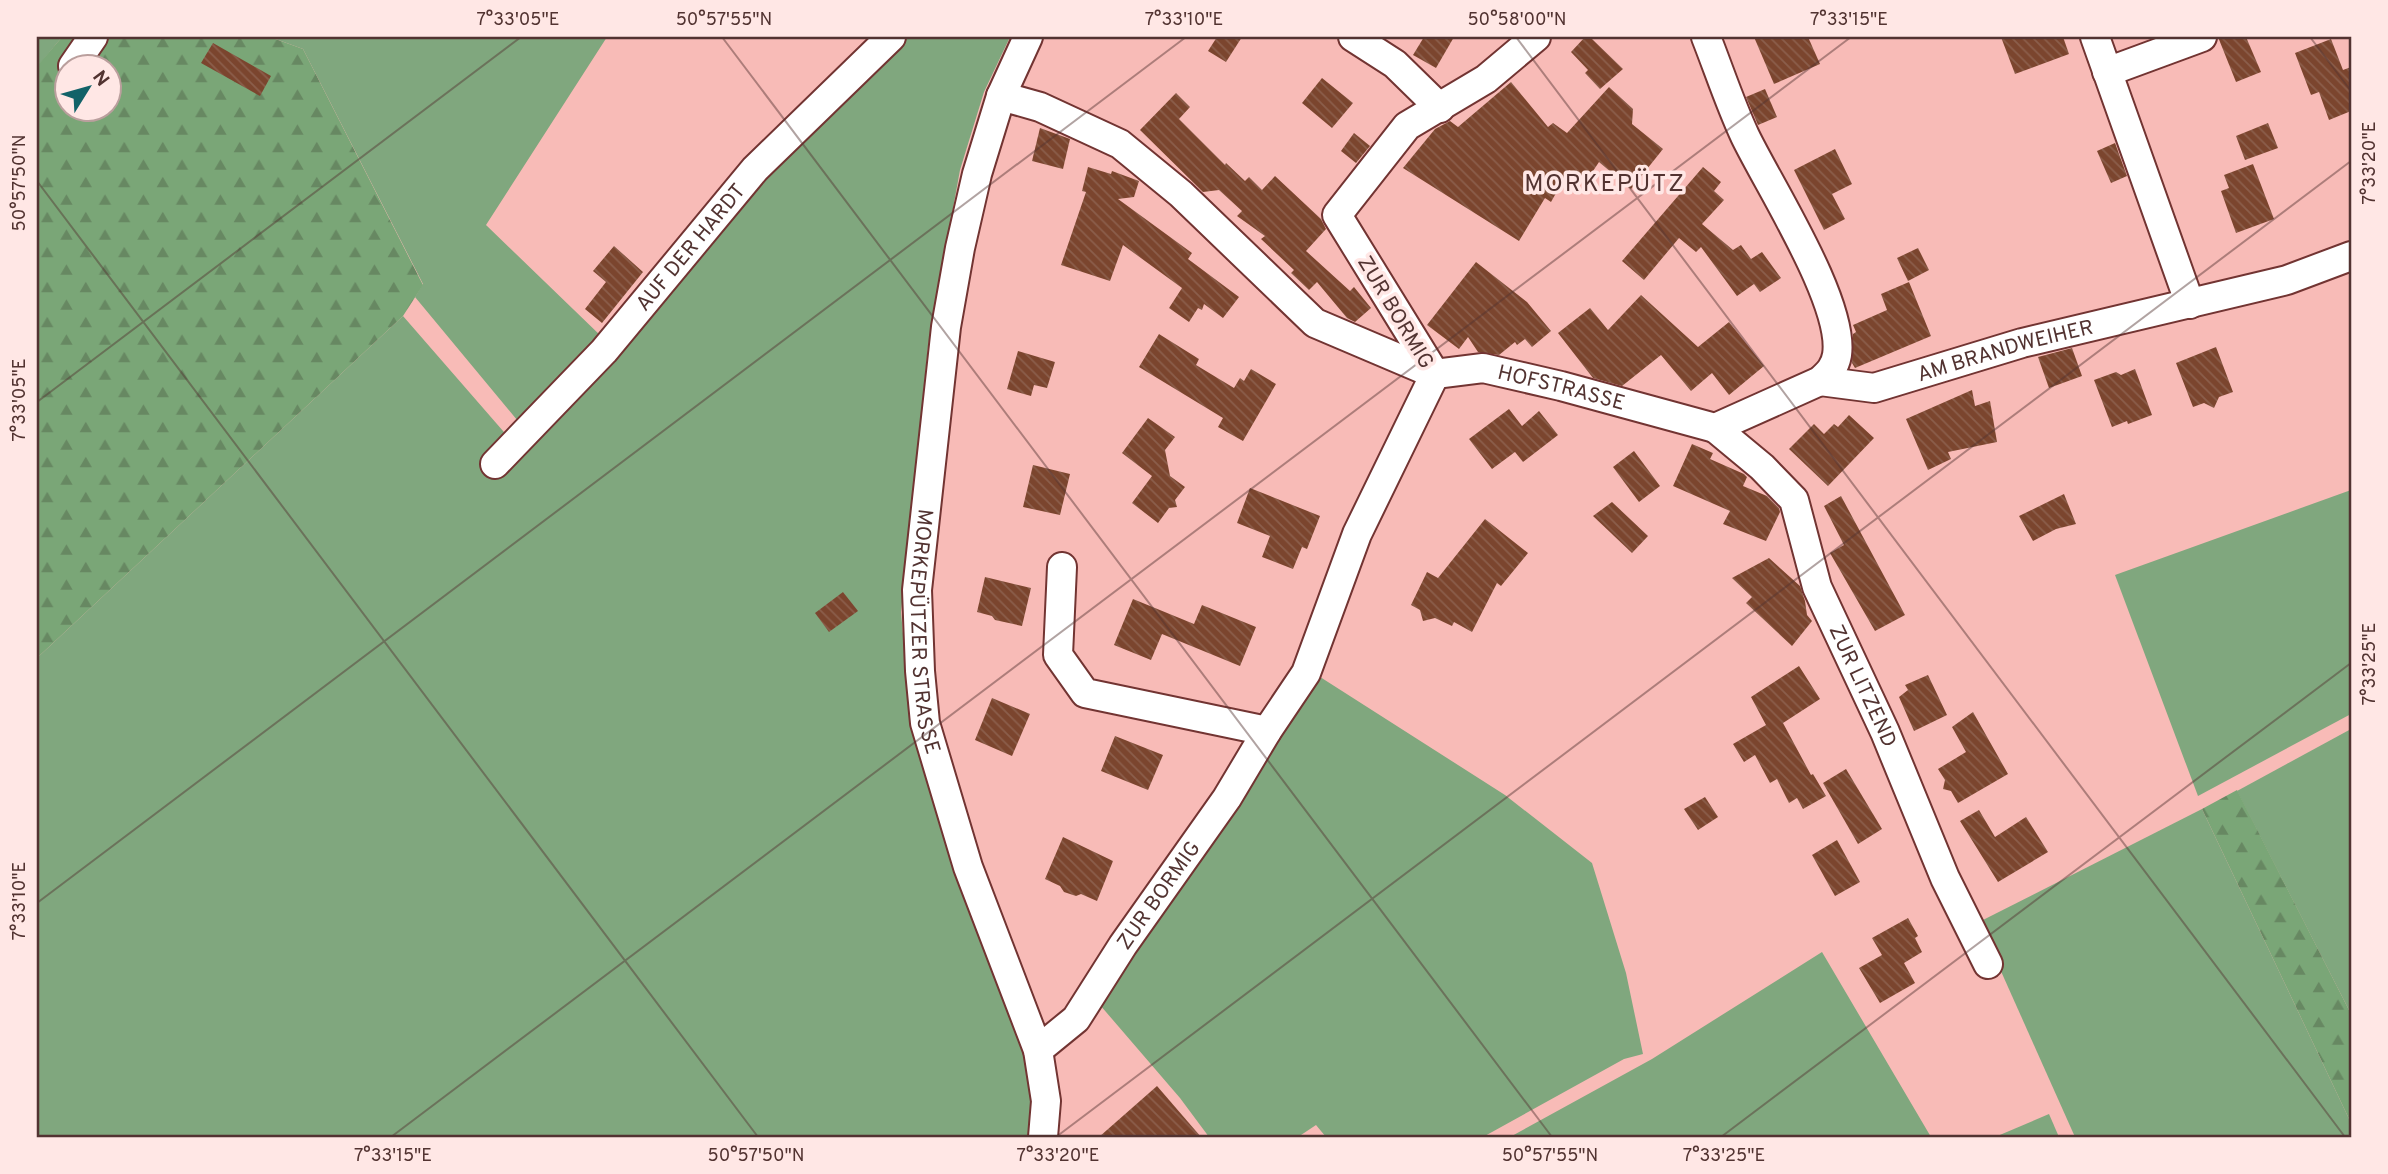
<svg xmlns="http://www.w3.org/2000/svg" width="2388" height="1174" viewBox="0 0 2388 1174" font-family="Overpass,sans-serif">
  <defs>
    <pattern id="forest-firs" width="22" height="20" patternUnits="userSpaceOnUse" patternTransform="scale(1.75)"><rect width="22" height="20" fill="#7aa677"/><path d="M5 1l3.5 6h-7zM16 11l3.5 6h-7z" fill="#678862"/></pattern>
    <pattern id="building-back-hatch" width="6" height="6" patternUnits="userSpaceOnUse" patternTransform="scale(1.75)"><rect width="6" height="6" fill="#7b452e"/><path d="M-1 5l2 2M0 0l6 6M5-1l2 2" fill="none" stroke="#8b5e4b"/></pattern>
  </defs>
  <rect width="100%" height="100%" fill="#f8bbb7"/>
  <g fill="#80a77e">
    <path d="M 37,37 L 62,37 L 38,66 L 37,63 Z"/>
    <path d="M 270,37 L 607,37 L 486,225 L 602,337 L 522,426 L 415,297 L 423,284 L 303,49 Z"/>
    <path d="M 908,37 L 1010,37 L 984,92 L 960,170 L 928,346 L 901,612 L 912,732 L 955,871 L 1026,1060 L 1032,1107 L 1030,1137 L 37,1137 L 37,658 L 403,316 L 524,455 L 618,355 L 754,189 Z"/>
    <path d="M 2351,490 L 2351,714 L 2198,796 L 2115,575 Z"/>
    <path d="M 1317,675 L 1505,795 L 1592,863 L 1626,973 L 1643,1054 L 1624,1059 L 1483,1137 L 1326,1137 L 1316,1125 L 1298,1137 L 1209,1137 L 1180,1098 L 1100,1005 L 1236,801 Z"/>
    <path d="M 2351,729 L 2351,1014 L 2237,791 Z"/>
    <path d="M 2202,809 L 2351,1123 L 2351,1137 L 2075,1137 L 1979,922 Z"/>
    <path d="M 1822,952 L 1931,1137 L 1510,1137 L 1652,1059 Z"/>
    <path d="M 2049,1114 L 2059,1137 L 1995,1137 Z"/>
  </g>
  <g fill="url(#forest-firs)" fill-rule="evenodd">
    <path d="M 62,37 L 270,37 L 303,49 L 423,285 L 403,316 L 37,658 L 37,63 L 38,65 ZM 66,66 L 108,66 L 108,108 L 66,108 Z"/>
    <path d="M 2237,790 L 2351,1014 L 2351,1123 L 2202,809 Z"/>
  </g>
  <g fill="url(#building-back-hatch)">
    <path d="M 1217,37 L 1242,37 L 1226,62 L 1208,51 Z"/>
    <path d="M 1424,37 L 1454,37 L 1436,68 L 1413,55 Z"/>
    <path d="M 1585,37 L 1590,37 L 1623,69 L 1600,89 L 1585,73 L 1588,70 L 1571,52 Z"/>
    <path d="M 1754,37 L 1808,37 L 1820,64 L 1774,84 Z"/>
    <path d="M 2001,37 L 2063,37 L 2069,54 L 2015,74 Z"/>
    <path d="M 2218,37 L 2246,37 L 2261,72 L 2236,82 Z"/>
    <path d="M 2331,39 L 2343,70 L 2351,67 L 2351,111 L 2329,120 L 2319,92 L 2311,95 L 2295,53 Z"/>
    <path d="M 213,43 L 271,76 L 260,96 L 201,63 Z"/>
    <path d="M 1322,78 L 1353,103 L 1332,128 L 1302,103 Z"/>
    <path d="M 1511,82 L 1548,127 L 1553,123 L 1567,133 L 1609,87 L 1633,109 L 1632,124 L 1663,149 L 1631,189 L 1599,162 L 1587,180 L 1569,170 L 1551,202 L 1545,198 L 1519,241 L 1403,168 L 1435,129 L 1450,121 L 1458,127 Z"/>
    <path d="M 1765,89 L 1777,117 L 1758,125 L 1746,97 Z"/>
    <path d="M 1176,93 L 1190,107 L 1179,119 L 1225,165 L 1226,163 L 1245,181 L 1249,177 L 1262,190 L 1275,176 L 1321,219 L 1326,229 L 1306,251 L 1350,291 L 1354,287 L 1371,308 L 1355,322 L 1347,318 L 1317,282 L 1309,290 L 1291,273 L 1294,270 L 1261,239 L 1265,236 L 1237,216 L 1242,211 L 1219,190 L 1203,192 L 1140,130 Z"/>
    <path d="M 2268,123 L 2278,148 L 2245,160 L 2236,136 Z"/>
    <path d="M 1040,128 L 1070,139 L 1063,169 L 1032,161 Z"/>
    <path d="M 1354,133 L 1370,146 L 1356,163 L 1341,151 Z"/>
    <path d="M 2115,143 L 2127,176 L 2111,183 L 2097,151 Z"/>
    <path d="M 1835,149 L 1852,184 L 1832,194 L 1845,219 L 1824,230 L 1794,170 Z"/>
    <path d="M 2253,164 L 2274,219 L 2236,233 L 2221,191 L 2229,188 L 2224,175 Z"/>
    <path d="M 1088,167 L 1111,174 L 1112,171 L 1139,181 L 1134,197 L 1118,199 L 1192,253 L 1188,259 L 1239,297 L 1223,318 L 1204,304 L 1202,310 L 1198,308 L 1189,322 L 1169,308 L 1182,288 L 1123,245 L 1110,281 L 1061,265 L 1086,192 L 1082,191 Z"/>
    <path d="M 1703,167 L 1721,182 L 1714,191 L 1724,200 L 1702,224 L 1733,250 L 1741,245 L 1751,259 L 1762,252 L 1781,278 L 1760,292 L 1754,284 L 1737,296 L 1701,247 L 1696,252 L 1679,238 L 1644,280 L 1622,261 Z"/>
    <path d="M 614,246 L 643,272 L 602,323 L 585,309 L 606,282 L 593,271 Z"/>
    <path d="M 1918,248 L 1929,270 L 1908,281 L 1897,258 Z"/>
    <path d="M 1476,262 L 1527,302 L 1551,331 L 1532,347 L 1525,339 L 1517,345 L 1515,342 L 1499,355 L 1478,352 L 1468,337 L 1459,349 L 1427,325 Z"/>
    <path d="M 1909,282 L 1931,336 L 1855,368 L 1852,363 L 1853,334 L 1856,332 L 1853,325 L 1887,310 L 1881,294 Z"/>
    <path d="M 1641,295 L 1698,347 L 1729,322 L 1764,366 L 1729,395 L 1712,373 L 1691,391 L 1661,355 L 1622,386 L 1593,378 L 1558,333 L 1590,308 L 1608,330 Z"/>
    <path d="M 1159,334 L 1199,359 L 1196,365 L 1234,388 L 1240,378 L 1244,381 L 1251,369 L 1276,384 L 1243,441 L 1218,427 L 1223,418 L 1139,367 Z"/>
    <path d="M 2216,347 L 2233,392 L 2219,397 L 2214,408 L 2204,403 L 2193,407 L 2176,363 Z"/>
    <path d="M 2072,348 L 2082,376 L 2049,388 L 2038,357 Z"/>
    <path d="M 1018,351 L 1055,362 L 1047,388 L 1034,385 L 1031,396 L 1007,389 Z"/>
    <path d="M 2135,369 L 2152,415 L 2128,424 L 2127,421 L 2112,427 L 2094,380 L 2116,372 L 2121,375 Z"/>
    <path d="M 1972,390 L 1975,406 L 1990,401 L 1997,442 L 1948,452 L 1951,459 L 1928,470 L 1906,419 Z"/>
    <path d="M 1509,409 L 1522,426 L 1539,411 L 1558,435 L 1523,462 L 1515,452 L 1492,469 L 1469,439 Z"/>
    <path d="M 1849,415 L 1874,438 L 1828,486 L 1789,449 L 1814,424 L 1824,434 L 1834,424 L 1838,427 Z"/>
    <path d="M 1148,418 L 1175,437 L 1165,450 L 1170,476 L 1185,487 L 1175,500 L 1177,507 L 1169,508 L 1158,523 L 1132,503 L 1152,476 L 1122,453 Z"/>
    <path d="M 1692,444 L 1713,453 L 1710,459 L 1744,474 L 1747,477 L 1743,486 L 1767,496 L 1779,508 L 1780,512 L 1766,541 L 1723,524 L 1730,511 L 1673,486 Z"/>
    <path d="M 1634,451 L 1660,486 L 1639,502 L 1613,467 Z"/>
    <path d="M 1033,465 L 1070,474 L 1060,515 L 1023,507 Z"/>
    <path d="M 1250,488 L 1320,516 L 1307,549 L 1302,547 L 1293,569 L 1262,557 L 1270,536 L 1237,523 Z"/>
    <path d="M 2064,494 L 2076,524 L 2056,529 L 2033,541 L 2019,516 Z"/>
    <path d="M 1841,496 L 1905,615 L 1875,631 L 1830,553 L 1844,545 L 1824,506 Z"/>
    <path d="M 1612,502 L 1648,536 L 1632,553 L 1593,516 Z"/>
    <path d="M 1485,519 L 1528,553 L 1501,586 L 1497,583 L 1472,632 L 1454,622 L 1452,626 L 1435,618 L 1423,621 L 1420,610 L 1411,605 L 1427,572 L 1438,578 Z"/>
    <path d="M 1769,558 L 1800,586 L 1805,601 L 1807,615 L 1812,621 L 1792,646 L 1746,603 L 1752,597 L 1732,578 Z"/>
    <path d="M 985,577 L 1031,588 L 1022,626 L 995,620 L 992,616 L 977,612 Z"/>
    <path d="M 843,592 L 858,611 L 829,632 L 815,613 Z"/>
    <path d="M 1133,599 L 1194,624 L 1202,605 L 1256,627 L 1240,666 L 1162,634 L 1151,660 L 1114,645 Z"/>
    <path d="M 1799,666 L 1820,699 L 1783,723 L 1811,775 L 1813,774 L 1826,796 L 1803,809 L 1797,798 L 1789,803 L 1777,779 L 1770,783 L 1755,755 L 1744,762 L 1733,744 L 1766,725 L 1751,697 Z"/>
    <path d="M 1928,675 L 1947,715 L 1914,731 L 1899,697 L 1908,690 L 1905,685 Z"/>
    <path d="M 992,698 L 1030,714 L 1012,756 L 975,740 Z"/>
    <path d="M 1973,712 L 2008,774 L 1958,803 L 1951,791 L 1943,789 L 1945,780 L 1938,769 L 1966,752 L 1952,727 Z"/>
    <path d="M 1115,736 L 1163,755 L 1148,790 L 1101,771 Z"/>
    <path d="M 1846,769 L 1882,829 L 1858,844 L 1823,783 Z"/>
    <path d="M 1705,797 L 1718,817 L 1698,830 L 1684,809 Z"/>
    <path d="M 1979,810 L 1995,837 L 2026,817 L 2048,852 L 1998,882 L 1960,821 Z"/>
    <path d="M 1063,837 L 1113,861 L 1097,901 L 1081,894 L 1076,896 L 1064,892 L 1060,886 L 1045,879 Z"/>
    <path d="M 1837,840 L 1860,882 L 1835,896 L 1812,855 Z"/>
    <path d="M 1908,918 L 1918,936 L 1915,938 L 1922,952 L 1904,963 L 1915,983 L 1880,1003 L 1859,968 L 1882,955 L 1872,938 Z"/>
    <path d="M 1157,1086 L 1201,1137 L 1099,1137 Z"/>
  </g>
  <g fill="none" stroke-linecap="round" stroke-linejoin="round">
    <g stroke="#723432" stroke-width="32">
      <g id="minor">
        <path id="s1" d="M 1028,37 L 1001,96 L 977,174 L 960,248 L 946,327 L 917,590 L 920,671 L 925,723 L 968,867 L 1038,1050 L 1046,1101 L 1043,1137"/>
        <path d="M 1353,37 L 1395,64 L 1440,108"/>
        <path d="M 2095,37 L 2190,304"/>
        <path d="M 73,66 L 93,37"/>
        <path d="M 2107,72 L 2202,37"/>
        <path id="s2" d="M 1001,96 L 1040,107 L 1120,144 L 1181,194 L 1315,323 L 1435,374 L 1483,368 L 1561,386 L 1715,428 L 1820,381 C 1829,373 1835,367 1837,355 C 1845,303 1769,186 1745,136 C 1730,104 1719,70 1706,37"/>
        <path id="s3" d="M 1820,381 L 1874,388 L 2022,343 L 2287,280 L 2351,256"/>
        <path id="s4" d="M 1715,428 L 1762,467 L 1794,500 L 1817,587 L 1885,732 L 1945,878 L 1988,964"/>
        <path id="s5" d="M 495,464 L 604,351 L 755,169 L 891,37"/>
        <path d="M 1062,567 L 1058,655 L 1085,693 L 1267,731"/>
        <path id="s6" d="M 1038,1050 L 1076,1019 L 1123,945 L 1227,798 L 1267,731 L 1306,673 L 1357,534 L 1435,374 L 1337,215 L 1407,126 L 1486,79 L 1536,37"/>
      </g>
    </g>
    <use href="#minor" stroke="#fff" stroke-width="28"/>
  </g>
  <path fill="none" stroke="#523331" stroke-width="2" stroke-opacity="0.45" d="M 722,37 L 1552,1137M 1516,37 L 2345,1137M 2310,37 L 2351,91M 37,181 L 758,1137M 37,402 L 521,37M 37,903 L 1186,37M 391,1137 L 1851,37M 1056,1137 L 2351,161M 1721,1137 L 2351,663"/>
  <g text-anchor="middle" stroke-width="7" stroke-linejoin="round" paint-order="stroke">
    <g font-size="21" fill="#523331" stroke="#ffe7e5">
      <text dy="7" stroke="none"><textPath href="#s5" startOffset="292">AUF DER HARDT</textPath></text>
      <text transform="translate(1396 312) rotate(59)" y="7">ZUR BORMIG</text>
      <text dy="7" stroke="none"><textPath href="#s3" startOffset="191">AM BRANDWEIHER</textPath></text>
      <text dy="7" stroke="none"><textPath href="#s2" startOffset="653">HOFSTRASSE</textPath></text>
      <text dy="7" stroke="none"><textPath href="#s1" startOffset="609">MORKEPÜTZER STRASSE</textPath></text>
      <text dy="7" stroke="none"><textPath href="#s4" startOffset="306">ZUR LITZEND</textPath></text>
      <text dy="7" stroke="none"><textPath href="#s6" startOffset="198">ZUR BORMIG</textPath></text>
    </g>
    <g font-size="24" letter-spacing="2" fill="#523331" stroke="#ffe7e5">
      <text x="1605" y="191">MORKEPÜTZ</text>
    </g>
  </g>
  <rect width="2388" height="1174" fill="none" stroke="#ffe7e5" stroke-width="77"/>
  <g transform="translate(88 88) rotate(53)"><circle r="33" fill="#ffe7e5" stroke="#ba9f9d" stroke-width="2"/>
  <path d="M0-5L12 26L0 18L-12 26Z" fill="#126268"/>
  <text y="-10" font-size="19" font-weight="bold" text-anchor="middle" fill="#523331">N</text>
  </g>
  <rect x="38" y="38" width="2312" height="1098" fill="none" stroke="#523331" stroke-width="2.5"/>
  <g font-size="18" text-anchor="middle" fill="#523331">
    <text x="518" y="25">7°33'05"E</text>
    <text x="724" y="25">50°57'55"N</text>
    <text x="1184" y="25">7°33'10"E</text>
    <text x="1517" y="25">50°58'00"N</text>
    <text x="1849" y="25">7°33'15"E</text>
    <text transform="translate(2369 163) rotate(-90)" y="6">7°33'20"E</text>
    <text transform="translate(19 183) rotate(-90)" y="6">50°57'50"N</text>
    <text transform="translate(19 400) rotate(-90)" y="6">7°33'05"E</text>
    <text transform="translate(2369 664) rotate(-90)" y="6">7°33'25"E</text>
    <text transform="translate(19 901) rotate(-90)" y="6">7°33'10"E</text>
    <text x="393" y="1161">7°33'15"E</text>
    <text x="756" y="1161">50°57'50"N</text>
    <text x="1058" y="1161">7°33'20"E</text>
    <text x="1550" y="1161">50°57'55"N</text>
    <text x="1724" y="1161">7°33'25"E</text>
  </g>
</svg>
